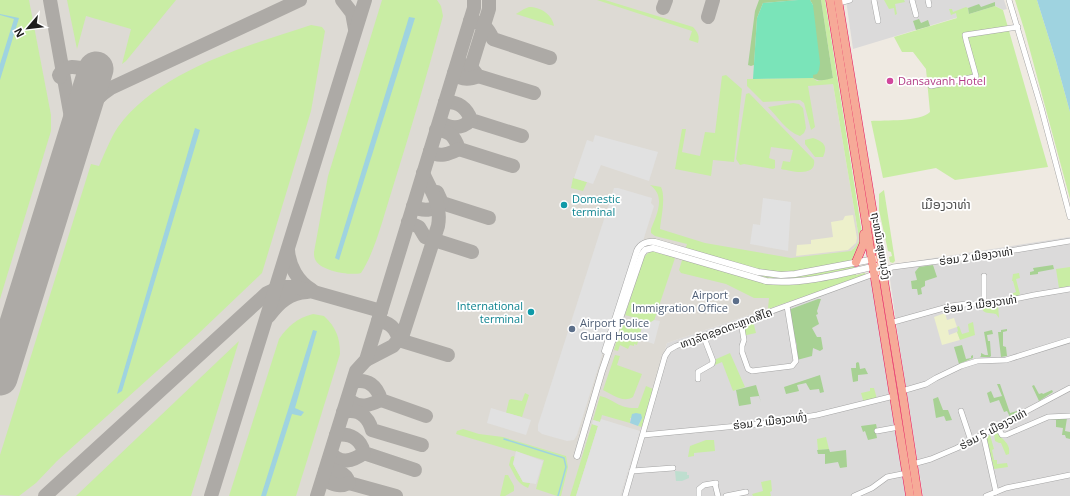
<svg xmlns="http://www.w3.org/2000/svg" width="1070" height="496" viewBox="0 0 1070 496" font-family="'Open Sans','Noto Sans Lao',sans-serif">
  <rect width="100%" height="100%" fill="#efeae2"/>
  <g fill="#dbdada">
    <path d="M 846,0 L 1004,0 L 1007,9 L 1003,10 L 995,6 L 853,49 Z"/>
    <path d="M 1070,237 L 1070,496 L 923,496 L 899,343 L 889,272 L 889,265 Z"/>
    <path d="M 866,275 L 873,283 L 908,496 L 620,496 L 667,343 Z"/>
  </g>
  <path fill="#dddad4" d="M 0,0 L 821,0 L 833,84 L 859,238 L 858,244 L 851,251 L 856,275 L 865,273 L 866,275 L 667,343 L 620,496 L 0,496 Z"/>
  <g fill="#edf0cb">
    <path d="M 853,215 L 857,238 L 856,243 L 848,250 L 796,256 L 797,245 L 811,244 L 811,240 L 833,237 L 831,222 L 843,220 L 845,216 Z"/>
    <path d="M 945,313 L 947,320 L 954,318 L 957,327 L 948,330 L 949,335 L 957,332 L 960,340 L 942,345 L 934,317 Z"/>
  </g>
  <g fill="#c9eda4">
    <path d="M 0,0 L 29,0 L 51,115 L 51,131 L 0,299 Z"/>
    <path d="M 67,0 L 176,0 L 126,61 L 122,64 L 131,29 L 86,16 L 77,49 Z"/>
    <path d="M 382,0 L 437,0 L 441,6 L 443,16 C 427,75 410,132 392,190 C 384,215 375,252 361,273 C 350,276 322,271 316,261 C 314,258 314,255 314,252 L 328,176 Z"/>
    <path d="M 597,0 L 605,0 L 693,27 C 698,33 700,36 698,43 L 689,40 L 692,31 Z"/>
    <path d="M 821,0 L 825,0 L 862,233 L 860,246 L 853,260 L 856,275 L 865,273 L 866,275 L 768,309 L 769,298 L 754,298 L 726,284 L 681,273 L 679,270 L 687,244 L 655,236 L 651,233 L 651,229 C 657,214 666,196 650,185 L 661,187 C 666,197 661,218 660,229 L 705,243 L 791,258 L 851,251 C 855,247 859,244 859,238 L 833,84 L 808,86 L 815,127 L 811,130 L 804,103 L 800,100 L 763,102 L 747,86 L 747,79 L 813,78 L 817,81 L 833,78 Z"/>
    <path d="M 884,0 L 904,0 L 905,2 L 895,4 L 897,14 L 895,15 L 894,8 L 889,9 Z"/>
    <path d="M 1015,0 L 1037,0 L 1056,61 L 1070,112 L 1070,199 L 1025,32 Z"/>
    <path d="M 995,6 L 1003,10 L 1048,167 L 955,180 L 936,168 L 883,178 L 871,121 C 885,120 920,122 930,112 L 926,69 L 913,52 L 902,52 L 894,37 L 957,18 L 956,13 L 951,15 L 949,9 L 952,9 L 953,12 L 966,7 L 968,8 L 969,14 Z"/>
    <path d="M 529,7 C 540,7 552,14 554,26 L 516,14 L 524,9 Z"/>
    <path d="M 311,25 L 322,27 L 325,31 L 311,111 L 262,273 L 197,335 L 57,461 L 36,483 L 19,496 L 0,495 L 0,455 L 91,164 L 99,166 C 105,153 110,139 118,127 C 160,70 247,46 311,25 Z"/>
    <path d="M 726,75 L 742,89 L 734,162 L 713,160 L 711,176 L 675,169 L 682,129 L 686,129 L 682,152 L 700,156 L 705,132 L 715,133 L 722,76 Z"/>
    <path d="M 749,93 L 814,160 C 817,178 790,171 781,169 L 783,161 L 790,162 L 793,150 L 771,147 L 769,158 L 775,160 L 775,168 L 773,169 L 744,164 L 740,165 L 736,159 L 746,94 Z"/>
    <path d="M 793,103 L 799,104 L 803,108 L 806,128 L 804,133 L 800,136 C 787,132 777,116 768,107 Z"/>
    <path d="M 813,138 C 824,142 828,146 823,157 L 815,157 L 805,144 L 805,140 Z"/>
    <path d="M 573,178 L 587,182 L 583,191 L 571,188 Z"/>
    <path d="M 884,190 L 895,261 L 893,263 L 890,262 L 889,257 L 892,256 L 891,252 L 888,251 L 879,210 L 879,194 Z"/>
    <path d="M 652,251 L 675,258 L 654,321 L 651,322 L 625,315 L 644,257 L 649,252 Z"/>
    <path d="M 1070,267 L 1070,286 L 1059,288 L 1056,269 Z"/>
    <path d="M 1019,273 L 1020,278 L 1016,279 L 1020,294 L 1018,296 L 1011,297 L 1011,294 L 1016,292 L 1013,281 L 1012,281 L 1013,274 Z"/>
    <path d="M 998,305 L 999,318 L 996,314 C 989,312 984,315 981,307 Z"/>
    <path d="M 313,314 L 324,316 C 336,327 340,338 340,354 L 296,496 L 229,496 L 279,339 C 288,326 297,318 313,314 Z"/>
    <path d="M 753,321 L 756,333 L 742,336 L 741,325 Z"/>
    <path d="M 625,322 L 642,327 L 637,345 L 634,344 L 634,346 L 630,345 L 628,349 L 620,345 L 618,351 L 614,350 L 619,332 Z"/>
    <path d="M 973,322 L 975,335 L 960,340 L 957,332 L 958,331 L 957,327 L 959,326 L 962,334 L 969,332 L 968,324 Z"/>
    <path d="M 239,341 L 191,496 L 76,496 Z"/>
    <path d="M 730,353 L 745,387 L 733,391 L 722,362 L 715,365 L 714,360 Z"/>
    <path d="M 615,355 L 620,356 L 617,365 L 642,374 L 633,397 C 623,403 613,395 603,390 Z"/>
    <path d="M 646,386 L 653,389 L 642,427 L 638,426 L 642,418 L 630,418 L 630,423 L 602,415 L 600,422 L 593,420 L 600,396 C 616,400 618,409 638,408 Z"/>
    <path d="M 870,388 L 874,388 L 877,399 L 864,403 L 861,393 L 870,391 Z"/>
    <path d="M 525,393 L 529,395 L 522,417 L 506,413 L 509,400 L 511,399 L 522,401 Z"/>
    <path d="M 592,424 L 598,426 L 576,496 L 570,496 Z"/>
    <path d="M 463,429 L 479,434 L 503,437 L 566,456 L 568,467 L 561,496 L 557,496 L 536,489 L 544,460 L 456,434 L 457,431 Z"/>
    <path d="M 997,432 C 1002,440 1011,443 1009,454 L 1006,455 L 1001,443 L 999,443 L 995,441 L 994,433 Z"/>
    <path d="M 990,435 L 994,449 L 992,450 L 994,460 L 997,460 L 997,464 L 1007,463 L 1008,467 L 994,469 L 986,437 Z"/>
    <path d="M 826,437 L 829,449 L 818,450 L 817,439 Z"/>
    <path d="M 706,440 L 714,440 L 715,451 L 694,453 L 694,456 L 688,457 L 690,446 Z"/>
    <path d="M 513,456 L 515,457 L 513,464 L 523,482 L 530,483 L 528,488 C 516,483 515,475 509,465 L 511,457 Z"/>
    <path d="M 505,475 L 508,475 L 514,486 L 514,491 L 505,496 L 500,496 Z"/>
    <path d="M 771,480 L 772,491 L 770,492 L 771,496 L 753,496 L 752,494 L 763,491 L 761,482 Z"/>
  </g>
  <g fill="#a7d193">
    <path d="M 759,0 L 798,0 L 763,3 L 757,18 L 754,65 L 751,66 L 748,65 L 755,11 Z"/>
    <path d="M 810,0 L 821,0 L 833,78 C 826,80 819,82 813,78 L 813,5 Z"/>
    <path d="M 995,2 L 995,6 L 969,14 L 968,8 L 979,4 L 981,7 Z"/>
    <path d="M 919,19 L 921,23 L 928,20 L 930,26 L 916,30 L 913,21 Z"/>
    <path d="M 933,265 L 937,277 L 925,281 L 925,286 L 921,288 L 922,294 L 918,295 L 917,289 L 912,289 L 911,281 L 917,280 L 915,272 L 919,267 Z"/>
    <path d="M 1053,265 L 1054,269 L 1038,272 L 1038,274 L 1030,275 L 1030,272 L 1034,271 L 1033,268 Z"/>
    <path d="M 818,299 L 821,299 L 817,311 L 818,314 L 816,315 L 819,324 L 812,328 L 817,337 L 821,337 L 823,349 L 820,351 L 813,348 L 812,356 L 797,360 L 797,346 L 788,310 Z"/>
    <path d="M 1007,329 L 1007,331 L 1003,332 L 1003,346 L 1006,347 L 1007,356 L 1001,357 L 998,332 L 1001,332 L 1001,330 Z"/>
    <path d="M 992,330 L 993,334 L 987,335 L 988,341 L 990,341 L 991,356 L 990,357 L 980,357 L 981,356 L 981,353 L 985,355 L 988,355 L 984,332 Z"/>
    <path d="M 962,345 L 966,359 L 971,358 L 971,356 L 973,355 L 973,358 L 959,364 L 954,347 Z"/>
    <path d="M 858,362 L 859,363 L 860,369 L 865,368 L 868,374 L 858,375 L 858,381 L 853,382 L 851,368 L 856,368 L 856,363 Z"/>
    <path d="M 820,375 L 824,392 L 820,393 L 819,389 L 810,390 L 806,383 L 797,385 L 799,391 L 786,394 L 784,387 Z"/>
    <path d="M 997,384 L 1000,384 L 1010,413 L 1017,411 L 1018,412 L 1010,417 L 1007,411 L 1004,412 L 999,400 L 990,403 L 987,393 L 991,391 L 994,398 L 1002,396 Z"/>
    <path d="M 756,385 L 761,402 L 759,396 L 750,397 L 751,404 L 739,406 L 736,390 Z"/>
    <path d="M 1034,385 L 1039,394 L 1042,393 L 1043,394 L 1052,390 L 1053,392 L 1039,401 L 1032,386 Z"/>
    <path d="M 938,397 L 943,410 L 948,410 L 952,420 L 946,421 L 944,416 L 936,418 L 933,399 Z"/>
    <path d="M 1047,418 L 1067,418 L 1065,431 L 1070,432 L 1070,439 L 1066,438 L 1065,435 L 1062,435 L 1063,428 L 1056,427 L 1056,420 L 1043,420 Z"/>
    <path d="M 876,424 L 878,433 L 876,433 L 877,438 L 868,440 L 865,431 L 863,432 L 861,426 Z"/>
    <path d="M 829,449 L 830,452 L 846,450 L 847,467 L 840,468 L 838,462 L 825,464 L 825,454 L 818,454 L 817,450 Z"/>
  </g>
  <path fill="#bedecf" d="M 675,471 L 687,472 L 687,475 L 689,475 L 689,478 L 682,481 L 676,481 Z"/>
  <path fill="#7ae4b9" d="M 798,0 L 810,0 L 813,5 L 820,63 L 819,70 L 817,74 L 813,75 L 813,78 L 753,79 L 757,18 L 763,3 Z"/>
  <g fill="#e1e1e1">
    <path d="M 595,135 L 658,152 L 649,181 L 601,165 L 593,184 L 574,178 L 587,140 L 593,142 Z"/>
    <path d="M 614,188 L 618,188 L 652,198 L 651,203 L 654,206 L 643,241 L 635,251 L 577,435 L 574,440 L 567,441 L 542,434 L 538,431 L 538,425 Z"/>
    <path d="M 763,198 L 791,202 L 788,251 L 750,244 L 753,224 L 760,225 Z"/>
    <path d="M 644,320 L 651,322 L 654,320 L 660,321 L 654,344 L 639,339 Z"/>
    <path d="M 491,408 L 531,420 L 526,435 L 487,423 Z"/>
    <path d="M 601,419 L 640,431 L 620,496 L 576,496 L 598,426 L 592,424 L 593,420 L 600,422 Z"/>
    <path d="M 516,451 L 543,461 L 536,484 L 523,482 L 513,464 Z"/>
  </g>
  <g fill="#9fd3e0">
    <path d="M 1037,0 L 1070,0 L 1070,112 L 1056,61 Z"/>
    <path d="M 0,14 L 19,18 L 0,80 L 0,64 L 14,19 L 0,15 Z"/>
    <path d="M 409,17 L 415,18 L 339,260 L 335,258 Z"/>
    <path d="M 195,128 L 200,130 L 122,391 L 117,394 Z"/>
    <path d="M 313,330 L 317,331 L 295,408 L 304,412 L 301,416 L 292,414 L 266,496 L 261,496 Z"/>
    <path d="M 636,413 L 641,414 L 642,418 L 638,426 L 630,423 L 632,414 Z"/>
  </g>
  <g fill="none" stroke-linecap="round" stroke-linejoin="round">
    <path stroke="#9fd3e0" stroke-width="1.5" d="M 504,439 L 564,458 L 566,467 L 558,496"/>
    <g stroke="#adaaa6" stroke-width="14">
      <path d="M 50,0 L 70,112 L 72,129 L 72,140"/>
      <path d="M 342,0 L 352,13 L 355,29"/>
      <path d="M 663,8 L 666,0"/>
      <path d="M 708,17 L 713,0"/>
      <path d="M 470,21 C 483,22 488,28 493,39 L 550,58"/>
      <path d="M 457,65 L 460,64 L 471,67 L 478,76 L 534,93"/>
      <path d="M 471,67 L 489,9 L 489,0"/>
      <path d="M 454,73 C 461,80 469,80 478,76"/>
      <path d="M 60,77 L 59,75 C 67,61 82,69 95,72"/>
      <path d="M 445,102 C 458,101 467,108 471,120 L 522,136"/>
      <path d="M 440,122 C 450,129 462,129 471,120"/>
      <path d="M 436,130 C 450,131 454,135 459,149 L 513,166"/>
      <path d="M 71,151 C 81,124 85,105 111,88 L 300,0"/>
      <path d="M 430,151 C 439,158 449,154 459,149"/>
      <path d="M 437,192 L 442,203 L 489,218"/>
      <path d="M 413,206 C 423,212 433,211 442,203"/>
      <path d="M 408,222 L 419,227 L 425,237 L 472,252"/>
      <path d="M 288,250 C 289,266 298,282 312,290"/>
      <path d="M 269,316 C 279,302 290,293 307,292"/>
      <path d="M 378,321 C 390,322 396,329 399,340 L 448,355"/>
      <path d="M 366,360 L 393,346 L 403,334 L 438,226 C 442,203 431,192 423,173"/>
      <path d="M 353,382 C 368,378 377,386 381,400 L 426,416"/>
      <path d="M 350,401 C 361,409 370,405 381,400"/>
      <path d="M 343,412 C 358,408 368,416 372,430 L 422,445"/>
      <path d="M 336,435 C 350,433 361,439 364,453 L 415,470"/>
      <path d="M 331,453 C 340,465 353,461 364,453"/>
      <path d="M 325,471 C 336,469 346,472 349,483 L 396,496"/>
      <path d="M 323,479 C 332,484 339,488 349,483"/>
      <path d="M 45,496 L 267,293 L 280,287 L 296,287 L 381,311"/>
      <path d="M 211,496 L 365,0"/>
      <path d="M 317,496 L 356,371 L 366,360 L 470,21 L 474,8 L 474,0"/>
    </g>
    <path stroke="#adaaa6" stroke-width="35" d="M 0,378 L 96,69"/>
    <g stroke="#a4a4a4" stroke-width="6">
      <g id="minor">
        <path d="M 874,0 L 878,21"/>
        <path d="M 912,0 L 916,15"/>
        <path d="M 928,0 L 929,5"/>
        <path d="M 1009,0 L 1041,107 L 1070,217"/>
        <path d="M 839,3 L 850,0"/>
        <path d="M 931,86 L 974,77 L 976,76 L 966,40 L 965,35 L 1018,27"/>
        <path d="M 984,276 L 984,304"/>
        <path d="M 741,322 L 744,340 L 742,346 L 742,352 L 748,369 L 752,371 L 792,366 L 796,361 L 787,306"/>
        <path d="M 890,323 L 951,306 L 966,304 L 984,304 L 1005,301 L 1034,295 L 1070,289"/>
        <path d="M 698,379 L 698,372 L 712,364 L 713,361 L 703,335"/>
        <path d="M 902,391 L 926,384 L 936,378 L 961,366 L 977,361 L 1006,360 L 1070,340"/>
        <path d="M 961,411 L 971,441"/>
        <path d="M 997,426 L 1002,435 L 1006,435 L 1048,417 L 1070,416"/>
        <path d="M 877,431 L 899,427"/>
        <path d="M 983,434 L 996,492"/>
        <path d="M 643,435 L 769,423 L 817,415 L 894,396"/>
        <path d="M 913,464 L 931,459 L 957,448 L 1070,388"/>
        <path d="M 632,471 L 673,468"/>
        <path d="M 715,484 L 718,496"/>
        <path d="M 625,496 L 665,356 L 669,350 L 676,346 L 893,267 L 985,255 L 1070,241"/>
        <path d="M 699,496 L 699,489 L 704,485 L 716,483"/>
        <path d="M 726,496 L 746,492"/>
        <path d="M 854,496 L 872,488 L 887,477 L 907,473"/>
        <path d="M 986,496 L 1006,488 L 1070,475"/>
      </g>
    </g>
    <g stroke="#a4a4a4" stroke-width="7">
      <g id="tertiary">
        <path d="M 605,351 L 637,251 C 640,244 647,241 655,242 L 758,272 L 781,275 L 795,274 L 880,258"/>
        <path d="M 577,456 L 602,371 L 642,254 L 645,250 L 653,248 L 766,281 C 803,285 845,273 881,265"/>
      </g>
    </g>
    <g stroke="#e51761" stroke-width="9">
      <g id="trunk">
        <path d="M 830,0 L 910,496"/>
        <path d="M 838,0 L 902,391 L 918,496"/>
        <path d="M 856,262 L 864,243 L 864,234"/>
      </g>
    </g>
    <use href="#minor" stroke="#fff" stroke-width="5"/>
    <use href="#tertiary" stroke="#fff" stroke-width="6"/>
    <use href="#trunk" stroke="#f6aa98" stroke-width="8"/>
  </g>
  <circle fill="#d1479c" stroke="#fff" stroke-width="1.5" cx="890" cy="81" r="4"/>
  <g fill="#0f9aa8" stroke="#fff" stroke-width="1.5">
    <circle cx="564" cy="205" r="4"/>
    <circle cx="531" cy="312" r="4"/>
  </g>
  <g fill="#5c6f8a" stroke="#fff" stroke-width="1.5">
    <circle cx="736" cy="301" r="4"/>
    <circle cx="572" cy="329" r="4"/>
  </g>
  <g text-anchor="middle" stroke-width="3.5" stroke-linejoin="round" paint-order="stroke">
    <g font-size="11" fill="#b23c85" stroke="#fff" text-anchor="start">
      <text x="898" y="85">Dansavanh Hotel</text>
    </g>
    <g font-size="11" fill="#0d838f" stroke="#fff" text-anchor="start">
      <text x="572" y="203">Domestic<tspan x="572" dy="13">terminal</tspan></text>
      <text x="523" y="310" text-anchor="end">International<tspan x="523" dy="13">terminal</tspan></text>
    </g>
    <g font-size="11" fill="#1d1d1d" stroke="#fff">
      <text transform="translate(881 246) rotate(80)" y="4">ຖະຫນົນສຸພານຸວົງ</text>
      <text transform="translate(976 256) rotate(-8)" y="4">ຮ່ອມ 2 ເມືອງວາທ່າ</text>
      <text transform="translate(980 304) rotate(-8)" y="4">ຮ່ອມ 3 ເມືອງວາທ່າ</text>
      <text transform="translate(726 328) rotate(-20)" y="4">ທາງລັດຊອດຕະຫຼາດສີໄຄ</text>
      <text transform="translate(770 421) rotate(-7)" y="4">ຮ່ອມ 2 ເມືອງວາທົ່ງ</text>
      <text transform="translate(993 429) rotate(-28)" y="4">ຮ່ອມ 5 ເມືອງວາທ່າ</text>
    </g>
    <g font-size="11" fill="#4e5e75" stroke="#fff" text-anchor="end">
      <text x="728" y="299">Airport<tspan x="728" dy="13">Immigration Office</tspan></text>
      <text x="580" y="327" text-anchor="start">Airport Police<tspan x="580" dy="13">Guard House</tspan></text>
    </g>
    <g font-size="13" fill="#505050" stroke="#fff">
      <text x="946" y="209">ເມືອງວາທ່າ</text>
    </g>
  </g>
  <g transform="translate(28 28) rotate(242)" stroke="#ffffff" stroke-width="3" paint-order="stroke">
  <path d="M0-3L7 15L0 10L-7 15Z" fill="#1d1d1d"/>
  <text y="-6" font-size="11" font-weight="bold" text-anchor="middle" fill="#1d1d1d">N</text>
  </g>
</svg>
